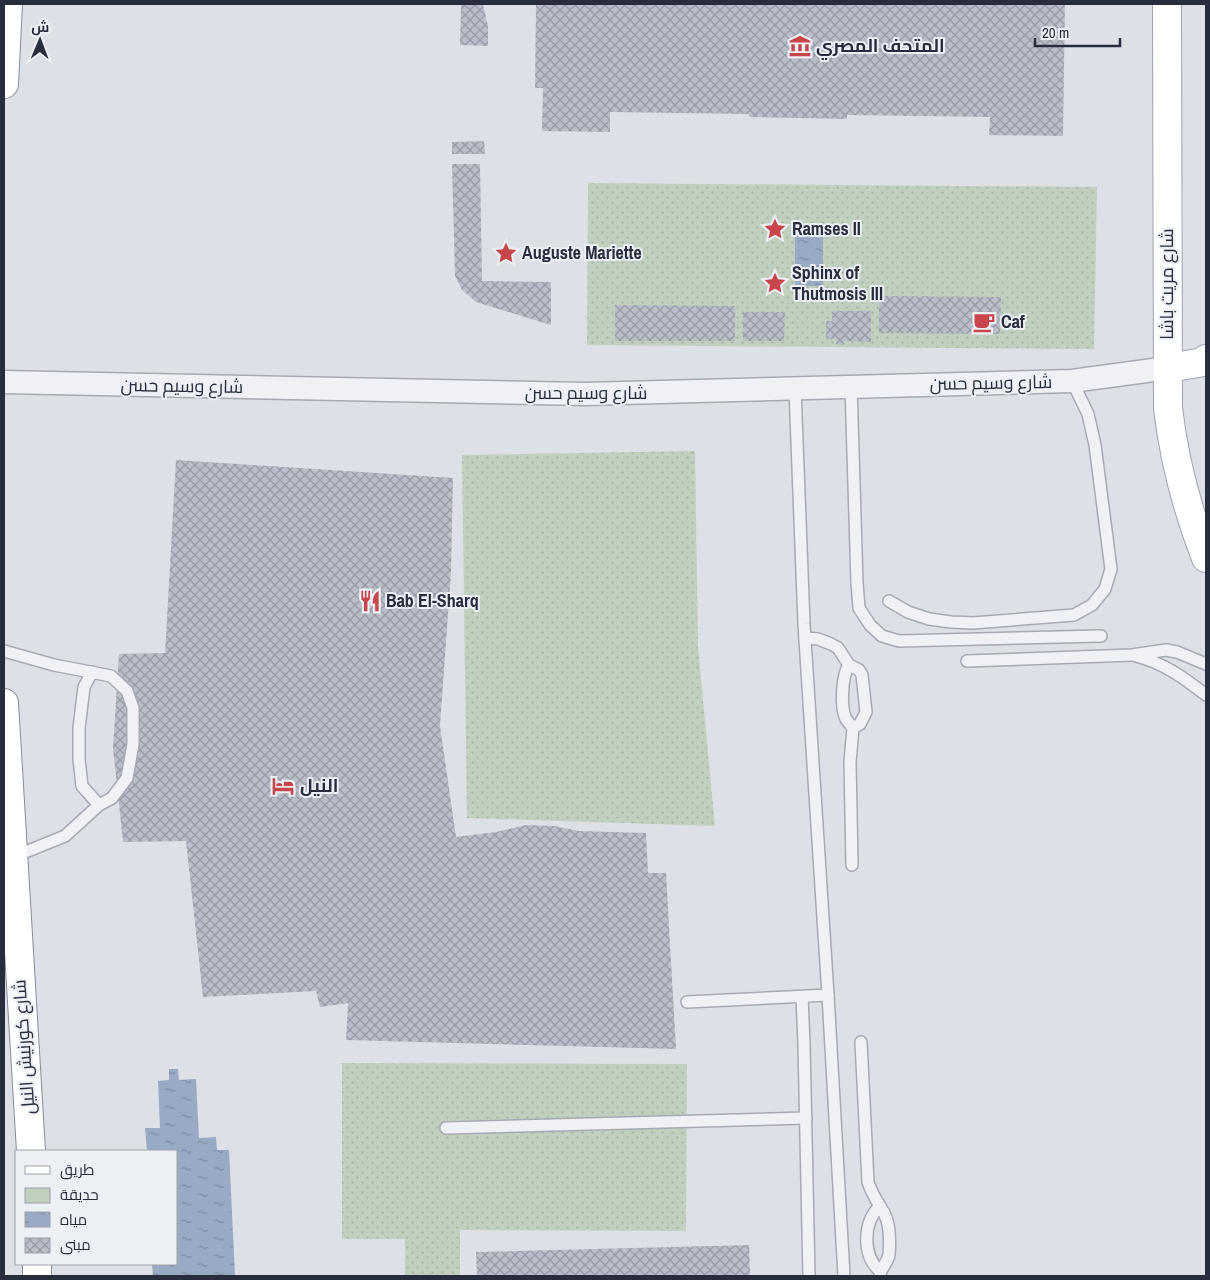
<svg xmlns="http://www.w3.org/2000/svg" width="1210" height="1280" viewBox="0 0 1210 1280" font-family="'Archivo Narrow',Cairo,sans-serif">
  <defs>
    <pattern id="green-dots" width="8" height="8" patternUnits="userSpaceOnUse" patternTransform="scale(1.25)"><rect width="8" height="8" fill="#c1d0be"/><path d="M2 2h.1M6 6h.1" fill="none" stroke="#a6b3a4" stroke-width="1.8" stroke-linecap="round"/></pattern>
    <pattern id="water-ripples" width="26" height="14" patternUnits="userSpaceOnUse" patternTransform="scale(1.25)"><rect width="26" height="14" fill="#99aac5"/><path d="M2 4q2-2 4 0t4 0M15 11q2-2 4 0t4 0" fill="none" stroke="#7d8ba1"/></pattern>
    <pattern id="building-cross-hatch" width="8" height="8" patternUnits="userSpaceOnUse" patternTransform="scale(1.25)"><rect width="8" height="8" fill="#babec9"/><path d="M0 0l8 8M0 8l8-8" fill="none" stroke="#979ba4"/></pattern>
  </defs>
  <rect width="100%" height="100%" fill="#dde0e6"/>
  <g fill="url(#green-dots)">
    <path d="M 588,183 L 1097,187 L 1094,349 L 587,345 Z"/>
    <path d="M 695,451 L 698,647 L 715,826 L 467,818 L 462,455 Z"/>
    <path d="M 342,1063 L 687,1064 L 686,1231 L 460,1230 L 460,1276 L 405,1276 L 405,1239 L 342,1239 Z"/>
  </g>
  <g fill="url(#water-ripples)">
    <rect x="795" y="225" width="28" height="61"/>
    <path d="M 169,1069 L 178,1069 L 179,1080 L 196,1079 L 199,1138 L 216,1137 L 217,1150 L 229,1150 L 235,1276 L 153,1276 L 152,1264 L 176,1264 L 176,1151 L 147,1151 L 145,1128 L 160,1128 L 158,1081 L 169,1080 Z"/>
  </g>
  <g fill="url(#building-cross-hatch)">
    <path d="M 461,4 L 483,4 L 488,26 L 488,46 L 460,45 Z"/>
    <path d="M 536,4 L 1065,4 L 1063,136 L 989,135 L 990,117 L 847,115 L 847,119 L 749,117 L 749,114 L 610,112 L 610,132 L 542,131 L 543,88 L 535,88 Z"/>
    <path d="M 484,141 L 485,154 L 452,154 L 452,142 Z"/>
    <path d="M 452,164 L 480,164 L 482,281 L 551,282 L 551,325 L 476,302 L 462,290 L 455,276 Z"/>
    <path d="M 879,296 L 1001,297 L 1000,334 L 879,333 Z"/>
    <path d="M 615,305 L 735,306 L 735,341 L 615,341 Z"/>
    <path d="M 832,311 L 871,311 L 871,342 L 844,341 L 844,345 L 836,344 L 836,339 L 826,339 L 826,321 L 832,321 Z"/>
    <path d="M 743,312 L 785,312 L 784,341 L 743,341 Z"/>
    <path d="M 176,460 L 453,478 L 451,572 L 440,726 L 456,837 L 496,832 L 526,825 L 554,826 L 579,831 L 646,833 L 648,873 L 666,873 L 676,1049 L 346,1040 L 348,1003 L 320,1007 L 316,991 L 203,997 L 186,841 L 123,842 L 113,748 L 119,654 L 165,653 Z"/>
    <path d="M 749,1245 L 750,1276 L 477,1276 L 476,1252 Z"/>
  </g>
  <g fill="none" stroke-linecap="round" stroke-linejoin="round">
    <g stroke="#a6aab3" stroke-width="14">
      <g id="service">
        <path d="M 851,386 L 857,583 L 859,608 L 870,625 L 882,636 L 899,641 L 1101,636"/>
        <path d="M 795,389 L 804,624 L 828,995 L 844,1276"/>
        <path d="M 889,601 L 908,612 L 929,619 L 951,622 L 973,623 L 1074,615 L 1092,605 L 1105,589 L 1111,569 L 1095,445 L 1088,414 L 1072,381"/>
        <path d="M 805,638 L 818,639 L 831,644 L 838,648 L 849,665 L 859,670 L 862,675 L 866,712 L 860,724 L 853,728 L 850,762 L 852,865"/>
        <path d="M 4,651 L 54,665 L 111,676 L 127,691 L 133,708 L 133,744 L 127,778 L 112,798 L 99,805 L 65,836 L 13,857"/>
        <path d="M 1136,656 C 1164,663 1184,678 1206,695"/>
        <path d="M 967,661 L 1132,655 L 1166,650 L 1177,652 L 1206,664"/>
        <path d="M 849,665 C 842,675 840,707 846,719 C 848,722 851,725 853,728"/>
        <path d="M 92,672 L 84,687 L 79,728 L 79,759 L 82,786 L 99,805"/>
        <path d="M 802,997 L 804,1044 L 809,1276"/>
        <path d="M 687,1002 L 828,995"/>
        <path d="M 861,1042 L 868,1182 C 872,1195 878,1202 884,1213 C 890,1224 890,1243 889,1255 C 887,1264 880,1268 880,1276"/>
        <path d="M 446,1128 L 806,1118"/>
        <path d="M 879,1207 C 863,1222 862,1256 880,1271"/>
      </g>
    </g>
    <g stroke="#a6aab3" stroke-width="25">
      <path id="minor" d="M 4,382 L 585,394 L 1072,381 L 1168,368"/>
    </g>
    <g stroke="#9da3b1" stroke-width="30">
      <g id="primary">
        <path d="M 1167,4 L 1168,408 C 1174,460 1187,509 1206,558"/>
        <path d="M 1168,368 L 1204,362 L 1206,359"/>
      </g>
    </g>
    <g stroke="#858c9c" stroke-width="30">
      <g id="trunk">
        <path d="M 4,84 L 8,4"/>
        <path d="M 4,703 L 31,1151"/>
        <path d="M 37,1264 L 37,1276"/>
      </g>
    </g>
    <use href="#service" stroke="#eff1f5" stroke-width="11"/>
    <use href="#minor" stroke="#eff1f5" stroke-width="22"/>
    <use href="#primary" stroke="#fff" stroke-width="28"/>
    <use href="#trunk" stroke="#fff" stroke-width="28"/>
  </g>
  <defs>
    <g id="museum-bare" transform="scale(1.725)"><path d="M0-6L6-3V-2H-6V-3ZM-5-1h2V3h-2ZM-1-1h2V3h-2ZM3-1h2V3H3ZM-6 4H6V6H-6Z" fill="#c8454c" stroke="#eceff4" stroke-width="2.5" paint-order="stroke"/></g>
    <g id="sight-bare" transform="scale(1.725)"><path d="M0-6L1.8-2.2L6-1.7L2.9 1.2L3.7 5.4L0 3.3L-3.7 5.4L-2.9 1.2L-6-1.7L-1.8-2.2Z" fill="#c8454c" stroke="#eceff4" stroke-width="2.5" paint-order="stroke"/></g>
    <g id="cafe-bare" transform="scale(1.725)"><path d="M-5.5-4.5H6V0H3Q3 3.5 0 3.5H-2.5Q-5.5 3.5-5.5 0ZM3-3.2v2h1.7v-2ZM-6 4.5H4V6H-6Z" fill="#c8454c" stroke="#eceff4" stroke-width="2.5" paint-order="stroke"/></g>
    <g id="restaurant-bare" transform="scale(1.725)"><path d="M-5-6h1v4h1v-4h1v4h1v-4h1v5L-1.5 .5V6h-2V.5L-5-1ZM5-6V6H3V1.5H1.5Q1.5-4 5-6Z" fill="#c8454c" stroke="#eceff4" stroke-width="2.5" paint-order="stroke"/></g>
    <g id="hotel-bare" transform="scale(1.725)"><path d="M-6-4.5h1.5V1H6V5H4.5V3h-9V5H-6ZM-4 0a1.8 1.8 0 1 1 3.6 0ZM.5 0V-2.5h3Q6-2.5 6 0Z" fill="#c8454c" stroke="#eceff4" stroke-width="2.5" paint-order="stroke"/></g>
  </defs>
  <g fill-rule="evenodd">
    <use href="#museum-bare" x="800" y="46"/>
    <use href="#sight-bare" x="775" y="229"/>
    <use href="#sight-bare" x="506" y="253"/>
    <use href="#sight-bare" x="775" y="283"/>
    <use href="#cafe-bare" x="984" y="322"/>
    <use href="#restaurant-bare" x="370" y="601"/>
    <use href="#hotel-bare" x="283" y="786"/>
  </g>
  <g text-anchor="middle" stroke-width="4" stroke-linejoin="round" paint-order="stroke">
    <g font-size="18" font-weight="bold" fill="#272d3c" stroke="#eceff4" text-anchor="start">
      <text x="816" y="52">المتحف المصري</text>
      <text x="792" y="235">Ramses II</text>
      <text x="522" y="259">Auguste Mariette</text>
      <text x="792" y="279">Sphinx of<tspan x="792" dy="21">Thutmosis III</tspan></text>
      <text x="1001" y="328">Caf</text>
      <text x="386" y="607">Bab El-Sharq</text>
      <text x="300" y="792">النيل</text>
    </g>
    <g font-size="18" fill="#272d3c" stroke="#eceff4">
      <text transform="translate(1167 284) rotate(-90)" y="6">شارع مريت باشا</text>
      <text transform="translate(991 383) rotate(-1)" y="6">شارع وسيم حسن</text>
      <text transform="translate(182 386) rotate(1)" y="6">شارع وسيم حسن</text>
      <text x="586" y="399">شارع وسيم حسن</text>
      <text transform="translate(24 1047) rotate(-94)" y="6">شارع كورنيش النيل</text>
    </g>
  </g>
  <rect width="1210" height="1280" fill="none" stroke="#272d3c" stroke-width="10"/>
  <rect x="15" y="1150" width="162" height="115" fill="#eceff4" stroke="#9da1aa"/>
  <rect x="25" y="1166" width="25" height="8" fill="#ffffff" stroke="#9da1aa"/>
  <text x="60" y="1175" font-size="15" fill="#272d3c">طريق</text>
  <rect x="25" y="1188" width="25" height="15" fill="#c1d0be" stroke="#9da1aa"/>
  <text x="60" y="1200" font-size="15" fill="#272d3c">حديقة</text>
  <rect x="25" y="1212" width="25" height="15" fill="url(#water-ripples)" stroke="#9da1aa"/>
  <text x="60" y="1225" font-size="15" fill="#272d3c">مياه</text>
  <rect x="25" y="1238" width="25" height="15" fill="url(#building-cross-hatch)" stroke="#9da1aa"/>
  <text x="60" y="1250" font-size="15" fill="#272d3c">مبنى</text>
  <g transform="translate(40 40) rotate(1)" stroke="#eceff4" stroke-width="4" paint-order="stroke">
  <path d="M0-4L9 19L0 12L-9 19Z" fill="#272d3c"/>
  <text y="-8" font-size="14" font-weight="bold" text-anchor="middle" fill="#272d3c">ش</text>
  </g>
  <path d="M1035 38v8h85v-8" fill="none" stroke="#272d3c" stroke-width="2.5"/>
  <text x="1042" y="38" font-size="15" fill="#272d3c" stroke="#eceff4" stroke-width="4" paint-order="stroke">20 m</text>
</svg>
